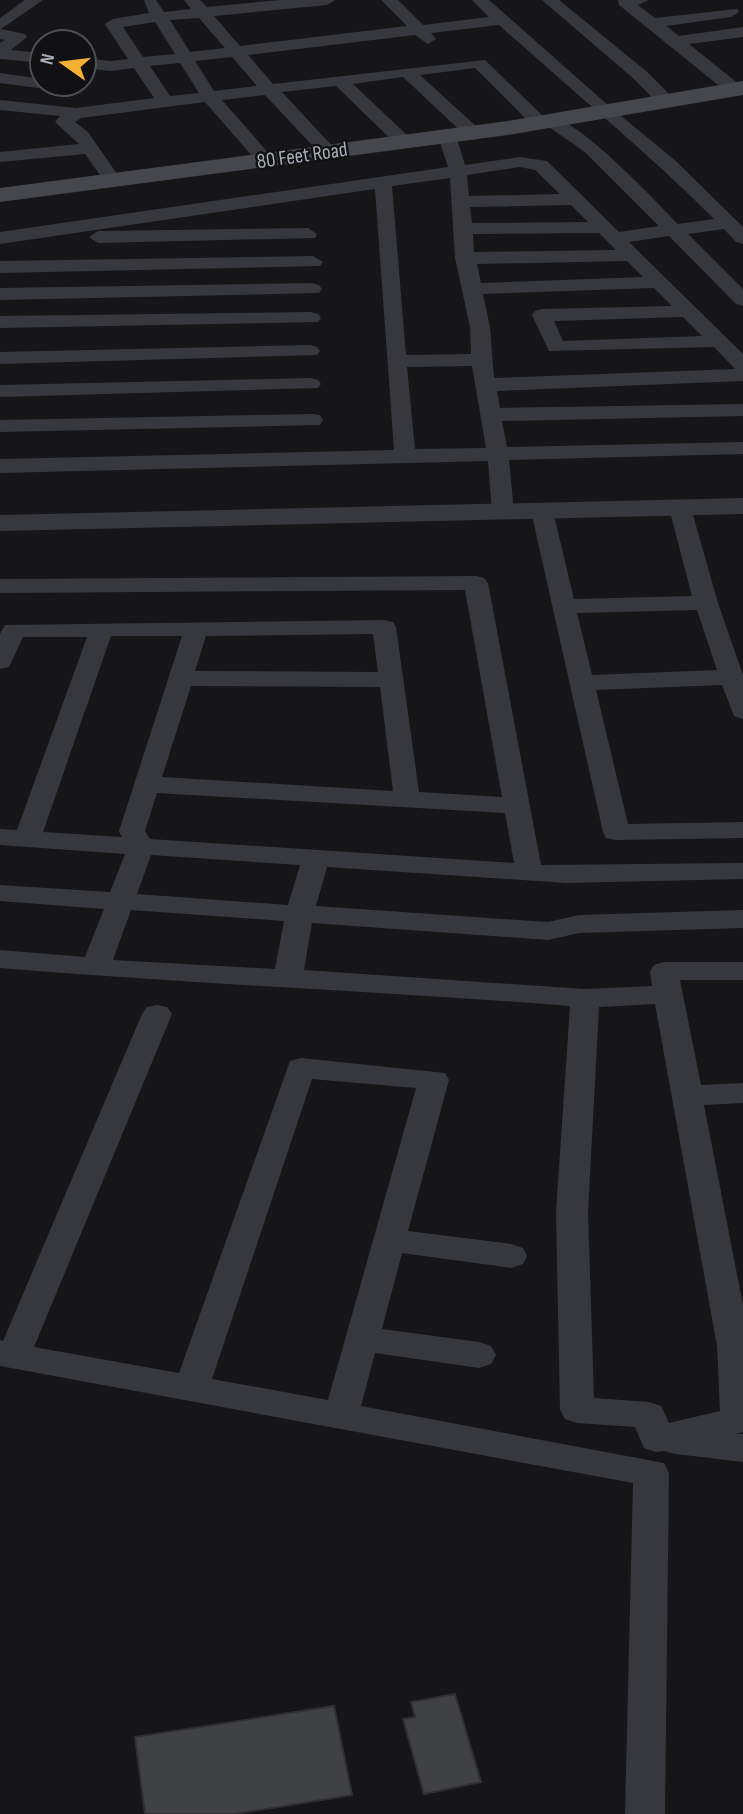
<svg xmlns="http://www.w3.org/2000/svg" width="743" height="1814" viewBox="0 0 743 1814" font-family="'Sofia Sans Condensed',sans-serif">
  <rect width="100%" height="100%" fill="#161618"/>
  <g fill="#404145" stroke="#303034" stroke-width="2">
    <path d="M 455,1694 L 481,1782 L 424,1794 L 403,1719 L 415,1717 L 411,1702 Z"/>
    <path d="M 334,1706 L 352,1795 L 235,1814 L 145,1814 L 135,1737 Z"/>
  </g>
  <g fill="none" stroke-linecap="round" stroke-linejoin="round">
    <g fill="#37383d" fill-rule="evenodd">
      <path d="M 25,0 L 43,0 L 1,29 L 25,34 L 27,37 L 11,50 L 42,53 L 42,63 L 0,59 L 0,43 L 5,40 L 0,39 L 0,18 Z"/>
      <path d="M 144,0 L 156,0 L 164,12 L 191,9 L 184,0 L 200,0 L 207,7 L 280,0 L 335,0 L 327,5 L 214,16 L 240,46 L 407,26 L 381,0 L 398,0 L 423,25 L 489,17 L 472,0 L 489,0 L 609,106 L 676,161 L 743,227 L 743,244 L 736,242 L 724,229 L 688,234 L 743,289 L 743,306 L 736,304 L 669,236 L 629,242 L 743,354 L 743,381 L 497,391 L 500,408 L 743,404 L 743,416 L 502,421 L 507,447 L 743,442 L 743,454 L 509,460 L 514,512 L 511,517 L 495,517 L 492,512 L 488,461 L 0,473 L 0,459 L 394,450 L 375,189 L 0,244 L 0,232 L 448,167 L 438,136 L 447,131 L 456,136 L 465,165 L 520,157 L 547,161 L 619,232 L 659,226 L 585,152 L 546,125 L 533,126 L 475,68 L 420,75 L 479,129 L 482,133 L 473,138 L 467,137 L 403,77 L 353,84 L 410,138 L 413,142 L 404,147 L 398,146 L 336,86 L 282,92 L 334,148 L 337,152 L 328,157 L 322,156 L 265,95 L 222,100 L 271,156 L 274,160 L 271,164 L 259,164 L 205,102 L 81,118 L 75,122 L 88,132 L 122,181 L 119,185 L 107,185 L 85,154 L 0,162 L 0,152 L 79,144 L 55,122 L 60,116 L 0,110 L 0,100 L 76,108 L 154,98 L 134,68 L 111,71 L 84,68 L 84,58 L 111,61 L 128,59 L 105,24 L 113,19 L 149,13 ZM 199,18 L 225,48 L 190,52 L 170,20 ZM 155,22 L 175,54 L 143,57 L 123,27 ZM 499,25 C 571,90 646,151 714,219 L 678,224 C 657,203 570,108 544,117 L 485,60 L 273,84 L 248,55 L 415,35 L 428,44 L 436,39 L 431,33 ZM 232,57 L 257,86 L 214,91 L 195,61 ZM 180,63 L 199,93 L 170,96 L 150,66 ZM 520,167 L 535,170 L 560,194 L 469,196 L 467,175 ZM 450,178 L 455,258 L 470,327 L 471,354 L 406,355 L 392,186 ZM 571,205 L 588,222 L 472,223 L 470,207 ZM 599,233 L 616,250 L 474,252 L 473,234 ZM 627,261 L 643,277 L 481,283 L 477,264 ZM 654,288 L 672,306 L 542,309 L 535,311 L 532,315 L 549,351 L 714,347 L 735,369 L 494,378 L 490,327 L 483,294 ZM 683,317 L 702,336 L 563,341 L 554,321 ZM 472,366 L 486,448 L 415,449 L 407,367 Z"/>
      <path d="M 542,0 L 559,0 L 646,71 L 670,95 L 672,99 L 670,103 L 658,103 L 634,79 Z"/>
      <path d="M 618,0 L 649,0 L 638,5 L 655,18 L 737,9 L 739,12 L 731,17 L 666,26 L 679,36 L 743,27 L 743,37 L 689,44 L 740,85 L 742,89 L 740,93 L 728,93 L 619,5 Z"/>
      <path d="M 0,73 L 42,79 L 42,84 L 80,84 L 84,88 L 76,93 L 0,83 Z"/>
      <path d="M 308,228 L 317,234 L 315,238 L 98,243 L 89,237 L 98,231 Z"/>
      <path d="M 313,256 L 323,262 L 320,266 L 0,273 L 0,261 Z"/>
      <path d="M 312,283 L 319,285 L 322,289 L 319,293 L 0,300 L 0,288 Z"/>
      <path d="M 311,312 L 318,314 L 321,318 L 318,322 L 0,328 L 0,316 Z"/>
      <path d="M 310,345 L 317,347 L 320,351 L 317,355 L 0,364 L 0,352 Z"/>
      <path d="M 311,378 L 318,380 L 321,384 L 318,388 L 0,397 L 0,385 Z"/>
      <path d="M 312,414 L 320,415 L 323,420 L 320,425 L 0,432 L 0,420 Z"/>
      <path d="M 680,501 L 688,503 L 691,508 L 718,603 L 743,675 L 743,719 L 734,716 L 722,685 L 596,690 L 628,824 L 743,822 L 743,838 L 616,840 L 606,838 L 603,832 L 531,511 L 534,506 L 550,506 L 553,511 L 574,599 L 692,596 L 669,508 L 672,503 ZM 697,610 L 717,670 L 592,675 L 577,613 Z"/>
      <path d="M 476,576 L 484,578 L 488,583 L 541,865 L 743,863 L 743,879 L 566,883 L 327,867 L 316,906 L 548,922 L 579,915 L 743,910 L 743,928 L 579,933 L 548,940 L 312,923 L 304,970 L 585,989 L 652,986 L 650,971 L 654,965 L 664,962 L 743,962 L 743,980 L 680,980 L 701,1085 L 743,1083 L 743,1103 L 704,1105 L 743,1305 L 743,1432 L 736,1434 L 743,1434 L 743,1462 L 676,1454 L 664,1451 L 656,1452 L 644,1448 L 635,1427 L 577,1423 L 565,1419 L 560,1410 L 556,1212 L 570,1006 C 380,991 190,984 0,968 L 0,950 L 85,957 L 104,909 L 0,901 L 0,885 L 110,892 L 125,854 L 0,845 L 0,829 L 17,830 L 87,637 L 23,637 L 9,667 L 0,669 L 0,634 L 5,625 L 384,620 L 393,622 L 396,627 L 419,792 L 502,797 L 465,590 L 0,593 L 0,579 ZM 373,634 L 378,672 L 195,671 L 206,636 ZM 111,636 L 182,636 L 119,831 L 122,837 L 43,832 ZM 191,686 L 380,687 L 393,791 L 162,777 ZM 157,793 L 505,813 L 514,863 L 150,839 L 145,831 ZM 151,855 L 300,865 L 288,905 L 137,894 ZM 131,910 L 284,921 L 275,969 L 113,960 ZM 655,1004 L 717,1346 L 720,1411 L 669,1423 L 661,1406 L 649,1402 L 594,1398 L 588,1212 L 599,1007 Z"/>
      <path d="M 157,1005 L 167,1007 L 172,1014 L 34,1347 L 179,1373 L 290,1061 L 301,1058 L 445,1073 L 449,1080 L 408,1231 L 511,1244 L 523,1248 L 527,1256 L 523,1264 L 511,1268 L 402,1253 L 382,1329 L 479,1342 L 491,1346 L 496,1355 L 491,1364 L 479,1368 L 375,1353 L 361,1406 L 664,1463 L 669,1473 L 665,1814 L 625,1814 L 633,1483 L 0,1366 L 0,1340 L 3,1341 L 142,1014 L 147,1007 ZM 312,1079 L 416,1088 L 328,1400 L 212,1379 Z"/>
    </g>
    <path fill="#37383d" fill-rule="evenodd" d="M 743,498 L 743,514 L 0,531 L 0,515 Z"/>
    <path fill="#45474d" fill-rule="evenodd" d="M 743,81 L 743,95 L 508,135 L 0,202 L 0,188 L 508,121 Z"/>
  </g>
  <g text-anchor="middle" stroke-width="5" stroke-linejoin="round" paint-order="stroke">
    <g font-size="21" fill="#a8adb8" stroke="#111113">
      <text transform="translate(302 155) rotate(-8)" y="7">80 Feet Road</text>
    </g>
  </g>
  <g transform="translate(63 63) rotate(284)"><circle r="33" fill="#111113" stroke="#4d4f55" stroke-width="2"/>
  <path d="M0-5L12 26L0 18L-12 26Z" fill="#f2b134"/>
  <text y="-10" font-size="19" font-weight="bold" text-anchor="middle" fill="#a8adb8">N</text>
  </g>
</svg>
